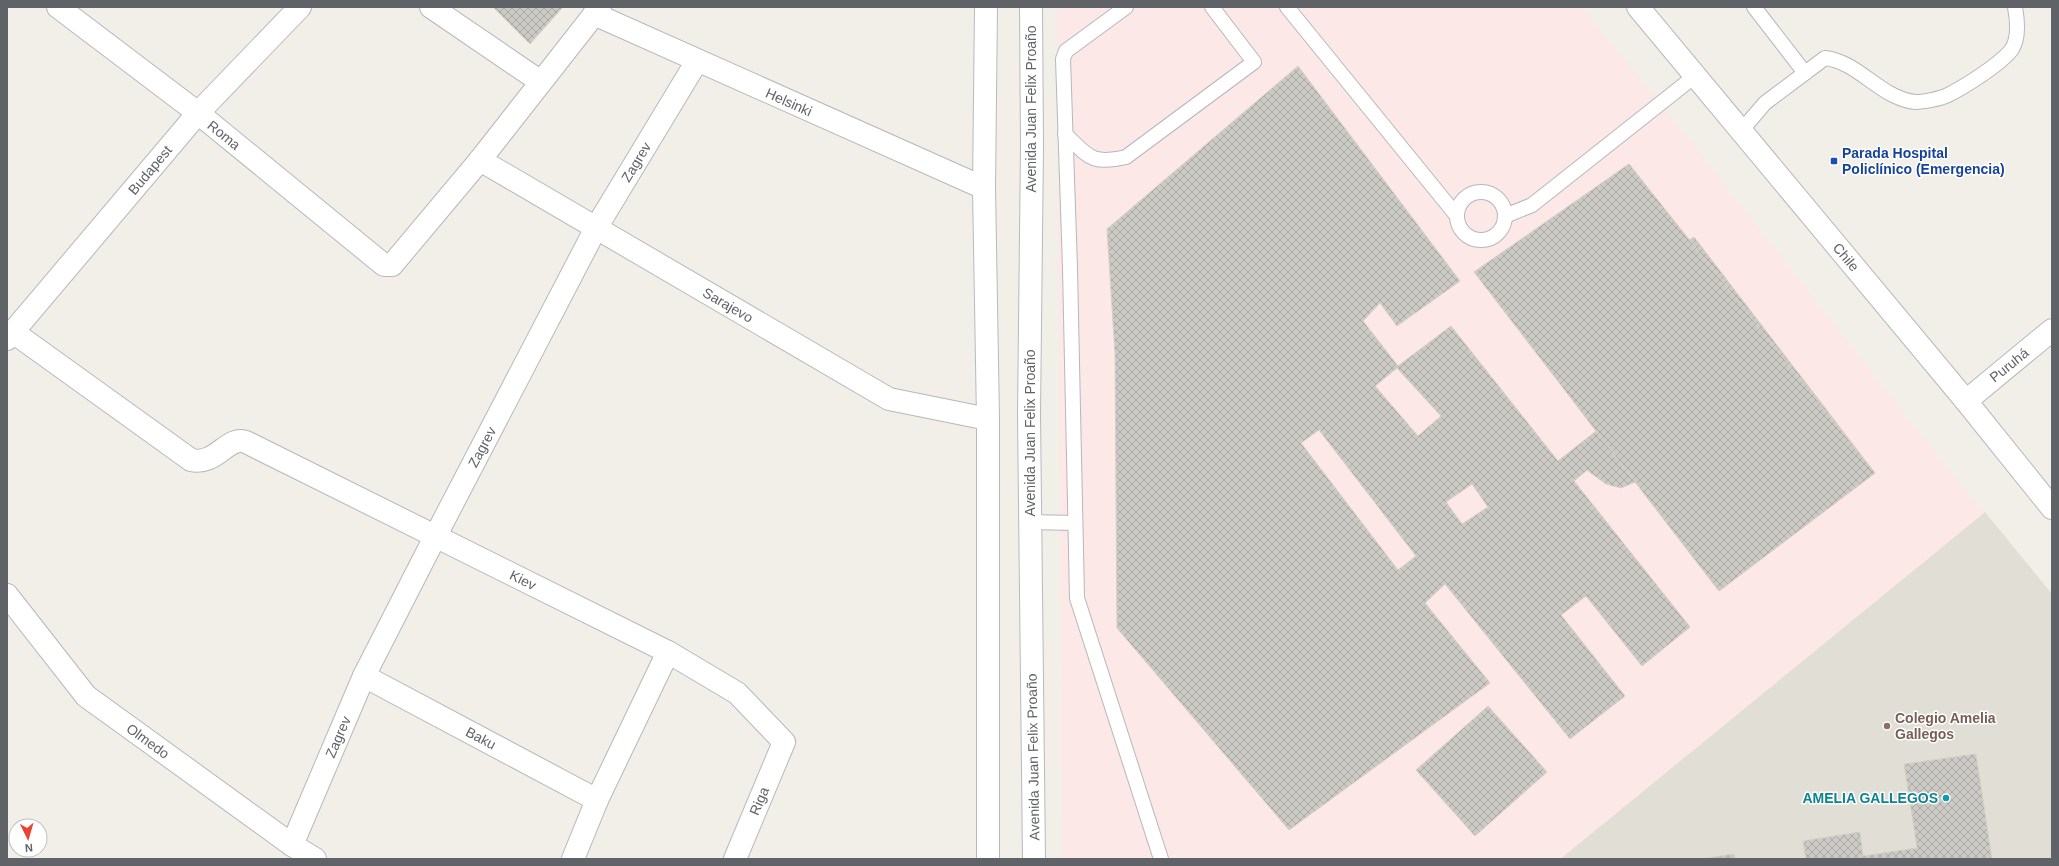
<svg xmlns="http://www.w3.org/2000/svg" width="2059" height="866" viewBox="0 0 2059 866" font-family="Helvetica,sans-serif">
  <defs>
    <pattern id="building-cross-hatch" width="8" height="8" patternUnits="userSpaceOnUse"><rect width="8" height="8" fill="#cccac5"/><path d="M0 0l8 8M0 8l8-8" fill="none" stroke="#a9a8a4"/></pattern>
  </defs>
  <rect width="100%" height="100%" fill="#f1efe8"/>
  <path fill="#e1ded6" d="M 1985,512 L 2052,594 L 2052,859 L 1560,859 Z"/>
  <path fill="#fce8e6" d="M 1057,7 L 1581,7 L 1645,84 L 1951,473 L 1985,512 L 1560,859 L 1062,859 Z"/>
  <g fill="url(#building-cross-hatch)" stroke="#d6d1c6" fill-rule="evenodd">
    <path d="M 495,7 L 563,7 L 530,44 L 494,8 Z"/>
    <path d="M 1298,66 L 1460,281 L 1397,326 L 1380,303 L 1363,321 L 1398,366 L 1451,326 L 1558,461 L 1596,431 L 1479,276 L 1629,164 L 1688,241 L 1694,237 L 1875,473 L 1719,591 L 1635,482 L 1621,488 L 1606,484 L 1587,470 L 1574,481 L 1690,627 L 1642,666 L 1586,596 L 1561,615 L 1625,696 L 1570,739 L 1445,584 L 1425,603 L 1490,683 L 1289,830 L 1117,628 L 1115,354 L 1107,229 ZM 1397,368 L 1441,416 L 1418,436 L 1375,386 ZM 1319,430 L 1416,556 L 1398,570 L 1301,443 ZM 1472,484 L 1488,507 L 1462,524 L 1446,502 Z"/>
    <path d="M 1629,164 L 1875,473 L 1719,591 L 1474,272 Z"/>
    <path d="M 1488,706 L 1547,772 L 1475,836 L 1416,770 Z"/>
    <path d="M 1976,754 L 1992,859 L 1806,859 L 1803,841 L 1860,832 L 1863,856 L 1917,848 L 1904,764 Z"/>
    <path d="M 1734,854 L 1735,859 L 1701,859 Z"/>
  </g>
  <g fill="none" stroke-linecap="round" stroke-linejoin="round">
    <g stroke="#b5b8bc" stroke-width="16">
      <g id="lane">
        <path d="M 1126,7 L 1066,51 L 1063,59 L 1070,268 L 1077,598 L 1161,859"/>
        <path d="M 1287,7 L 1457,216"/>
        <path d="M 1754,7 L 1805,73"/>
        <path d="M 1741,131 L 1765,103 L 1825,58 C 1859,62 1880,98 1915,102 C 1923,102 1940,99 1948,95 C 1964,87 2001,64 2012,49 C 2019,38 2017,18 2015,7"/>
        <path d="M 1065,134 C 1089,157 1091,165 1126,157 L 1254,62 L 1212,7"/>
        <circle cx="1481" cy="216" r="24"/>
        <path d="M 1505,216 L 1532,205 L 1695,76"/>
        <path d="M 1030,522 L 1075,523"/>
      </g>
    </g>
    <g stroke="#b5b8bc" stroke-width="24">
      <g id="street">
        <path d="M 58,7 L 198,113 L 384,265 L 392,265 L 480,160 L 600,7"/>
        <path d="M 431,7 L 541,82"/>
        <path d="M 1638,7 L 1966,401 L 2052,508"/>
        <path d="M 594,14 L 984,188"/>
        <path d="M 480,160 L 889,399 L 988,419"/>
        <path d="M 13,332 L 191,460 C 216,466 228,435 246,442 L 668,652 L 737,693 L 784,742 L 735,859"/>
        <path d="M 7,339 L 198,113 L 300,7"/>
        <path d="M 1966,401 L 2052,330"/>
        <path d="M 7,595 L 86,696 L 292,845 L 315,859"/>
        <path d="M 364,676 L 597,800"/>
        <path d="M 292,845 L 364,676 L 435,537 L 596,228 L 697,61"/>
        <path d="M 573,859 L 597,800 L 668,652"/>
      </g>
    </g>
    <g stroke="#b6babf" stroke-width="24">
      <g id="secondary">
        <path d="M 986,7 L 984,188 L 988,419 L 988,859"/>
        <path d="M 1031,7 L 1032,147 L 1029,415 L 1034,859"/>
      </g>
    </g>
    <use href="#lane" stroke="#fff" stroke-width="14"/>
    <use href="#street" stroke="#fff" stroke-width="22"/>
    <use href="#secondary" stroke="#fff" stroke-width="22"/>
  </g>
  <rect fill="#1a4fb4" stroke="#fff" stroke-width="1.5" x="1830" y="157" width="8" height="8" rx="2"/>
  <circle fill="#8d6e63" stroke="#fff" stroke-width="1.5" cx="1887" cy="726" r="4"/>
  <circle fill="#0f9aa8" stroke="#fff" stroke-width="1.5" cx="1946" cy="798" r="4"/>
  <g text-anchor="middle" stroke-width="3" stroke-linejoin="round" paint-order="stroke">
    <g font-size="14" fill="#5f6368" stroke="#fff">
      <text transform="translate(789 102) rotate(24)" y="5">Helsinki</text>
      <text transform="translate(1031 109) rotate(-90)" y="5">Avenida Juan Felix Proaño</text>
      <text transform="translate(224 135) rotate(39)" y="5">Roma</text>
      <text transform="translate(636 162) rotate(-59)" y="5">Zagrev</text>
      <text transform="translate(150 170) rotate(-50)" y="5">Budapest</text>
      <text transform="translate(1846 257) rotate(50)" y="5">Chile</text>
      <text transform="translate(728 305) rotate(30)" y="5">Sarajevo</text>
      <text transform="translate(2009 365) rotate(-39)" y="5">Puruhá</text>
      <text transform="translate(1030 433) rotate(-90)" y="5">Avenida Juan Felix Proaño</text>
      <text transform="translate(482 447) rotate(-62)" y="5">Zagrev</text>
      <text transform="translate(523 580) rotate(26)" y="5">Kiev</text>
      <text transform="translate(338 737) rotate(-67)" y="5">Zagrev</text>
      <text transform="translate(481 738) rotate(28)" y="5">Baku</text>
      <text transform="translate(148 741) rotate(36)" y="5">Olmedo</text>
      <text transform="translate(1033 757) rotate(-91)" y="5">Avenida Juan Felix Proaño</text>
      <text transform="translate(759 801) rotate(-67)" y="5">Riga</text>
    </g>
    <g font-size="14" font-weight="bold" fill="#164399" stroke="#fff" text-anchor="start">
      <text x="1842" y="158">Parada Hospital<tspan x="1842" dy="16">Policlínico (Emergencia)</tspan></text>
    </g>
    <g font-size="14" font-weight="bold" fill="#785e54" stroke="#fff" text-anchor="start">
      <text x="1895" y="723">Colegio Amelia<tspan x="1895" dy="16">Gallegos</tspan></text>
    </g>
    <g font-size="14" font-weight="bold" fill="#0d838f" stroke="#fff" text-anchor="end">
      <text x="1938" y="803">AMELIA GALLEGOS</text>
    </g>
  </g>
  <rect width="2059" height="866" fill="none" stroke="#5f6368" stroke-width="16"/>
  <g transform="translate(28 838) rotate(175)"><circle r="19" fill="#ffffff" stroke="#bfc1c3"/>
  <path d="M0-3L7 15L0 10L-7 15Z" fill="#ea4335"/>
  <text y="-6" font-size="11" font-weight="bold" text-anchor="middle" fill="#5f6368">N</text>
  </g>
</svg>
